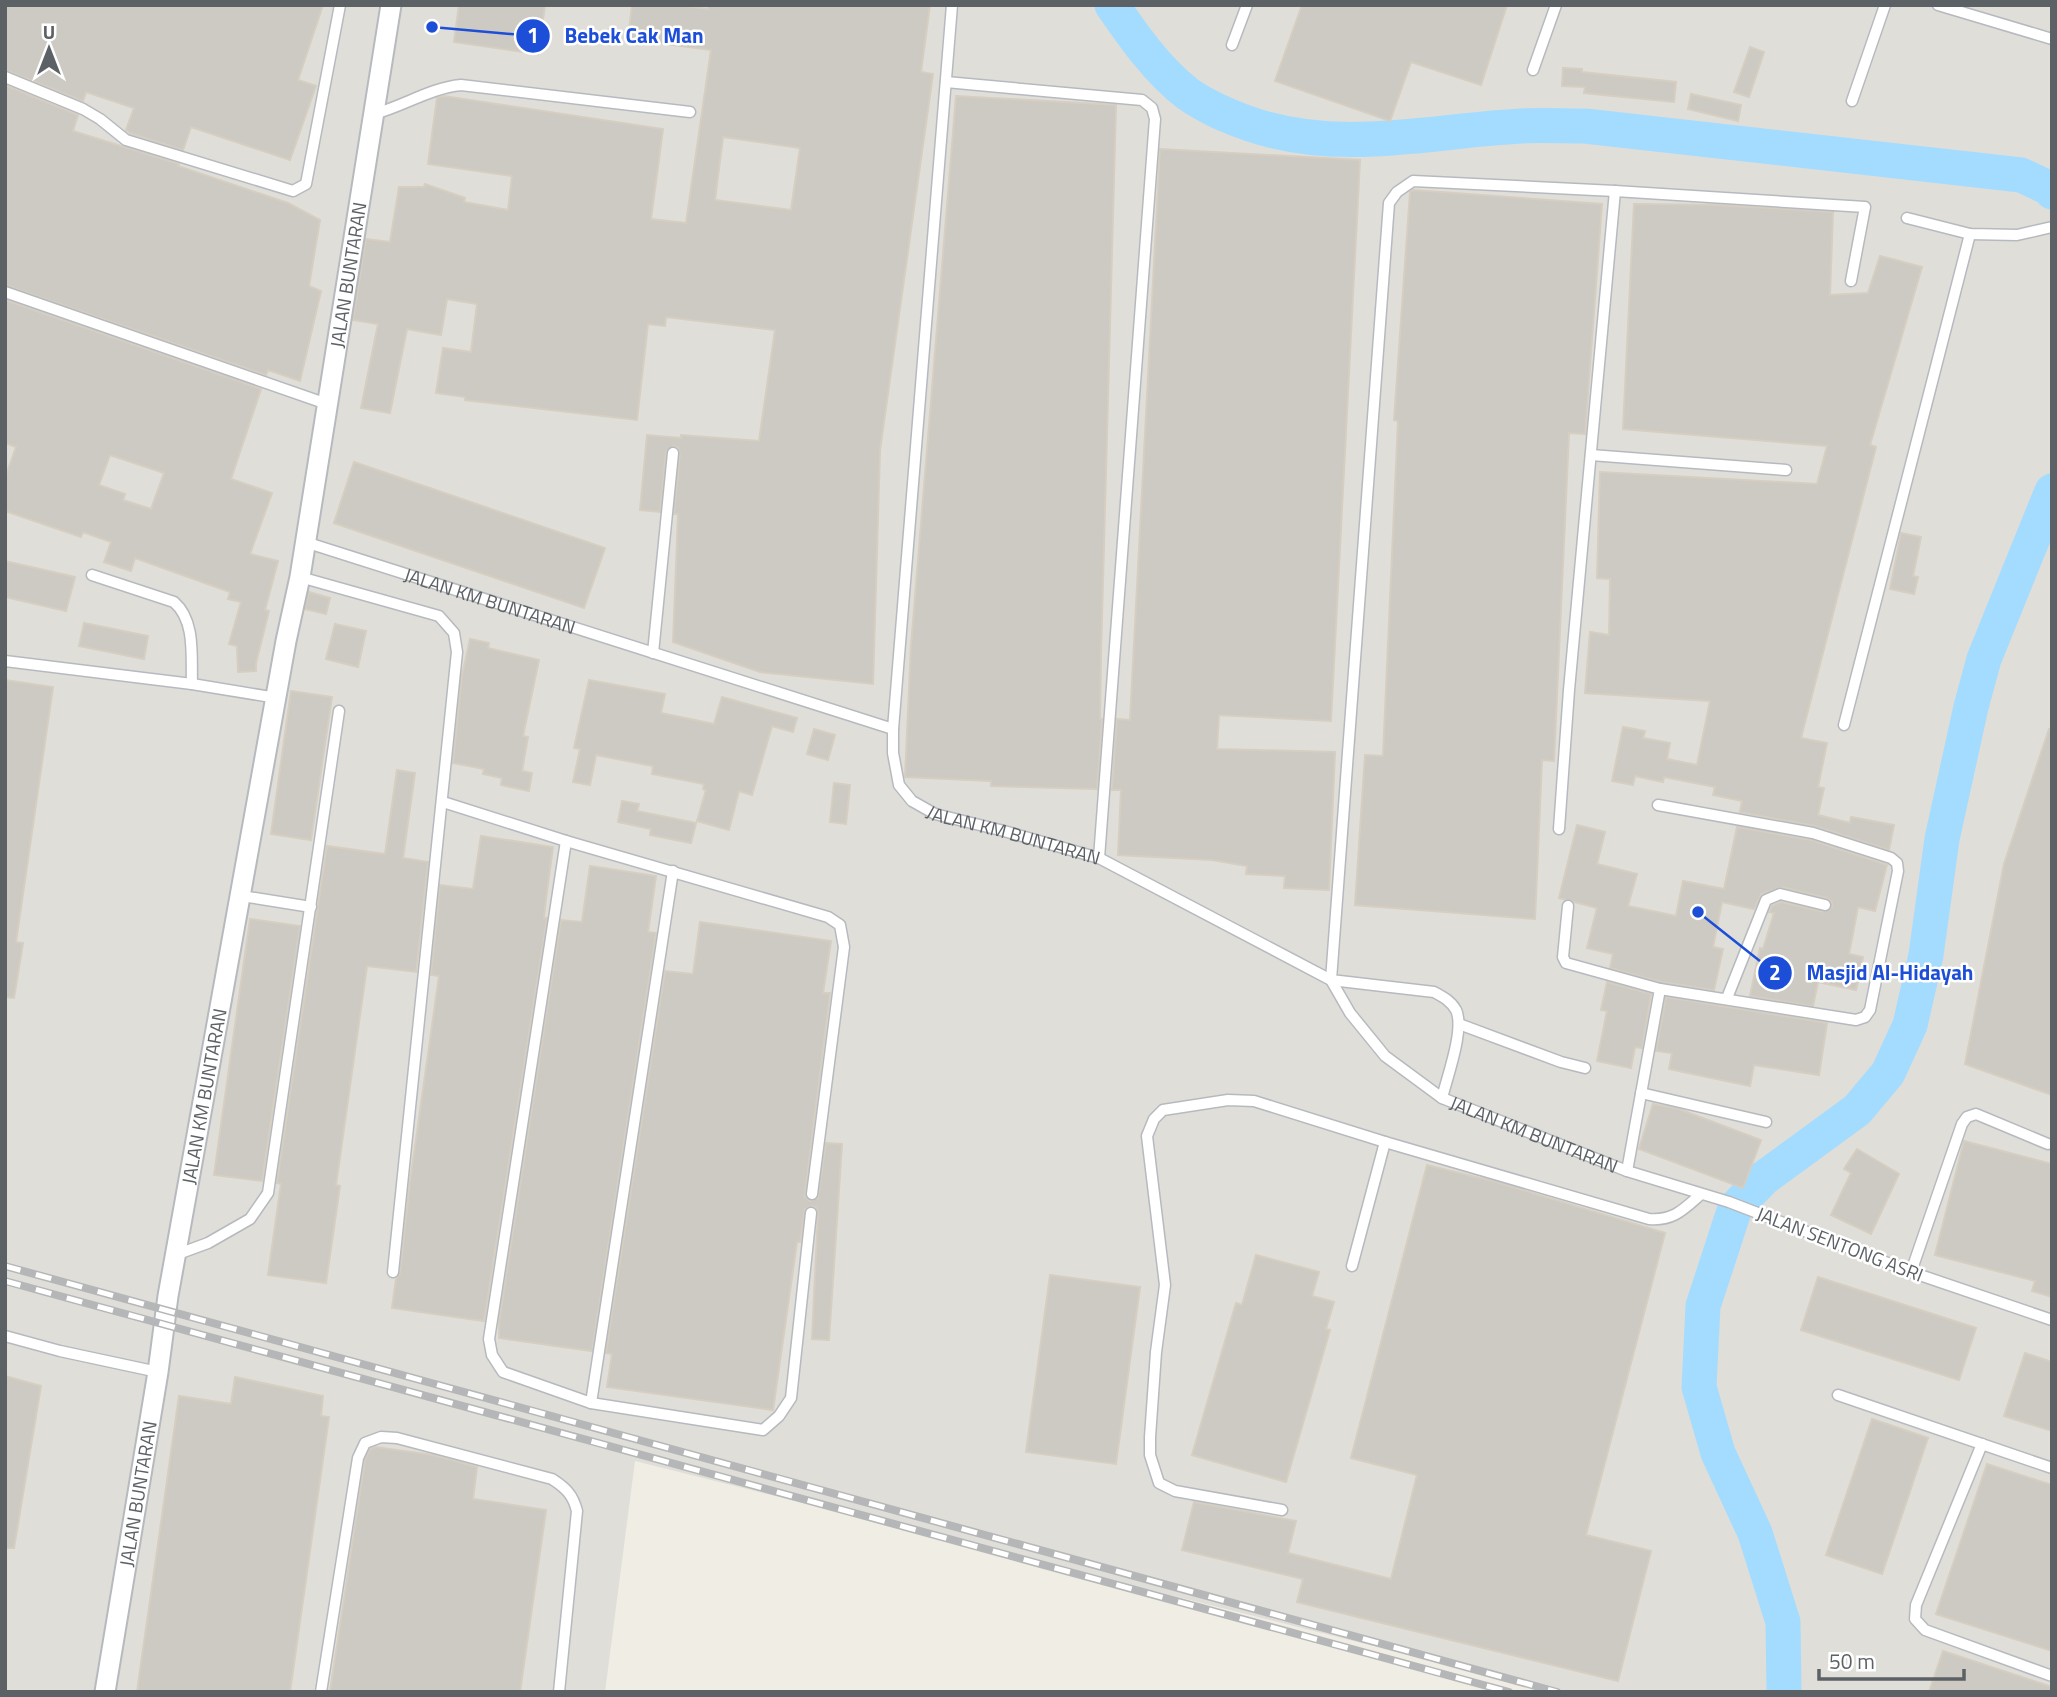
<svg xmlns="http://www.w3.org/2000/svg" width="2057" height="1697" viewBox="0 0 2057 1697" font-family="'Titillium Web',sans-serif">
  <rect width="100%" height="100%" fill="#f0ede4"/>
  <path fill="#e0ded8" d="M 5,5 L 2052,5 L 2052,1692 L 1557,1692 L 635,1461 L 605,1692 L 5,1692 Z"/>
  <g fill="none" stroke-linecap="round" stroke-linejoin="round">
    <g stroke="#a4dcff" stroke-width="35">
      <path d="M 1112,5 C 1134,37 1157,70 1188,94 C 1208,108 1228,116 1250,124 C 1341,155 1428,131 1521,126 C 1542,125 1564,126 1585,126 L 2021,175 L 2049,188 L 2052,192"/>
      <path d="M 1784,1692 L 1783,1622 L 1755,1533 L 1718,1453 L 1699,1387 L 1703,1306 L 1735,1208 L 1764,1178 L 1857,1110 L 1888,1073 L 1910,1025 L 1926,955 L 1942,839 L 1971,707 L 1984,659 L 2052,491"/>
    </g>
  </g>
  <g fill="#cdc9c3" stroke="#d5cec1" stroke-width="2" fill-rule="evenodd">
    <path d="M 5,5 L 323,5 L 298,80 L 316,86 L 290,160 L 191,127 L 183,150 L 130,133 L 126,130 L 134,108 L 86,92 L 83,101 L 5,70 Z"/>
    <path d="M 459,5 L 545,5 L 538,54 L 454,42 Z"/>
    <path d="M 632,5 L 678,5 L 708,9 L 708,5 L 930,5 L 921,72 L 933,74 L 880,450 L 873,684 L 760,672 L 673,642 L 678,514 L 674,514 L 680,453 L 678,447 L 673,446 L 666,452 L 660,512 L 640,510 L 647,435 L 681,438 L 681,435 L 759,441 L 775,330 L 666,317 L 665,326 L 648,324 L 637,420 L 465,400 L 465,397 L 436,393 L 443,348 L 471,352 L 477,304 L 447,299 L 441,335 L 407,329 L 390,413 L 361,408 L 378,324 L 353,320 L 366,239 L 390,242 L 399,187 L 424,187 L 425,184 L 465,198 L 464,202 L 508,210 L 512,176 L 428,164 L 437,98 L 444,96 L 663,129 L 651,219 L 686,223 L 711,50 L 628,39 ZM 723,137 L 800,148 L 791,210 L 715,200 Z"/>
    <path d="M 1302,5 L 1507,5 L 1481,85 L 1411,62 L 1390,121 L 1275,81 Z"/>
    <path d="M 1750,47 L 1764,52 L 1749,97 L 1734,92 Z"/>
    <path d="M 1563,68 L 1582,69 L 1582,72 L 1676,82 L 1674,102 L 1584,93 L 1585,87 L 1562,86 Z"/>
    <path d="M 5,85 L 78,115 L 73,131 L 179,164 L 178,166 L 288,203 L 320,220 L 309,286 L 321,291 L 300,381 L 268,370 L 266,375 L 5,285 Z"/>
    <path d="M 1691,94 L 1741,105 L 1738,121 L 1688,109 Z"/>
    <path d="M 956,96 L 1116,105 L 1101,654 L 1100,719 L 1102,719 L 1097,789 L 991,786 L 991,781 L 905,777 L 911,646 Z"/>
    <path d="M 1160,149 L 1360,160 L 1331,721 L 1219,715 L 1217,749 L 1335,752 L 1329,890 L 1284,888 L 1285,876 L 1246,874 L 1247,866 L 1212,860 L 1118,855 L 1121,790 L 1112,790 L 1117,719 L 1130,720 Z"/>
    <path d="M 1413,190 L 1602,204 L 1585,434 L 1569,433 L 1554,761 L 1542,760 L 1535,919 L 1355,905 L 1365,755 L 1383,756 L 1398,421 L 1394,420 L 1410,192 Z"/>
    <path d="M 1634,204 L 1716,205 L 1833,212 L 1830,295 L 1868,293 L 1880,256 L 1922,267 L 1870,445 L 1876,447 L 1801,738 L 1827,743 L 1818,787 L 1824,788 L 1818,815 L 1850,823 L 1851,817 L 1894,825 L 1889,850 L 1815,826 L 1740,812 L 1742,801 L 1713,795 L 1715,787 L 1664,777 L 1663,782 L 1635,776 L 1633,785 L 1612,781 L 1623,727 L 1645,731 L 1643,738 L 1670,743 L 1667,759 L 1697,765 L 1710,701 L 1585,693 L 1590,632 L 1609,635 L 1610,579 L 1597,578 L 1600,472 L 1817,484 L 1827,446 L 1623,429 Z"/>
    <path d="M 5,300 L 261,389 L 231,479 L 272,493 L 250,554 L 278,561 L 265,610 L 269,611 L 256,663 L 256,671 L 238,672 L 237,646 L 229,644 L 241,602 L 228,599 L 230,592 L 135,558 L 131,571 L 104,562 L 111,542 L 83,532 L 81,537 L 5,511 L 5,478 L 16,447 L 5,443 ZM 110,455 L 164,473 L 151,509 L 123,500 L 125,494 L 99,485 Z"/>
    <path d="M 354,462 L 605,548 L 584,608 L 334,523 Z"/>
    <path d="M 1901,533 L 1921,537 L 1913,576 L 1918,577 L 1914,594 L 1890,589 Z"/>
    <path d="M 5,561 L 75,577 L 66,611 L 5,597 Z"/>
    <path d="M 309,592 L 330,598 L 326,614 L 305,609 Z"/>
    <path d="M 84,623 L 148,636 L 144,659 L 79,646 Z"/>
    <path d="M 335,624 L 366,631 L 358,667 L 326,659 Z"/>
    <path d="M 470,639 L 489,643 L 488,648 L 539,660 L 523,736 L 528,737 L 522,771 L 532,773 L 529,791 L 501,785 L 502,778 L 483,774 L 484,769 L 453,763 L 462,676 Z"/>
    <path d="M 5,680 L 53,687 L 16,942 L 23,943 L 14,998 L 5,997 Z"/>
    <path d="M 589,680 L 665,694 L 661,713 L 714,724 L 722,697 L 797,718 L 793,732 L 772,726 L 752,795 L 739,791 L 729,830 L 697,821 L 706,790 L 703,789 L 704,784 L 652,774 L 653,766 L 596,755 L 590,785 L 573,782 L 580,749 L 574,748 Z"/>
    <path d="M 291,691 L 332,697 L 311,840 L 271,834 Z"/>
    <path d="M 814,729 L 835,735 L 828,760 L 807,754 Z"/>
    <path d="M 2049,729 L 2052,730 L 2052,1095 L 1965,1064 L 2004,864 Z"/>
    <path d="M 397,770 L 415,773 L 403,858 L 428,862 L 416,972 L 367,966 L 336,1185 L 340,1186 L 326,1283 L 268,1275 L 281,1184 L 277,1183 L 327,846 L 385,854 Z"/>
    <path d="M 834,783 L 850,785 L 846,824 L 830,822 Z"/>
    <path d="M 622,801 L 639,804 L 637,811 L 696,823 L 691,843 L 650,835 L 651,829 L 618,822 Z"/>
    <path d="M 1577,825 L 1605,832 L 1597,864 L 1637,874 L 1628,906 L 1676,916 L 1683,881 L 1724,889 L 1737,827 L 1811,840 L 1887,865 L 1875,911 L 1858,907 L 1849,954 L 1863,957 L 1856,990 L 1818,982 L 1813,1006 L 1750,996 L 1760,948 L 1763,949 L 1774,913 L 1769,912 L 1772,906 L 1781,902 L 1824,912 L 1832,907 L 1832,902 L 1827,898 L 1782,887 L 1761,894 L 1754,909 L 1722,902 L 1713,947 L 1723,949 L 1714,990 L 1662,982 L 1610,968 L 1613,954 L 1587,948 L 1597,908 L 1559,898 Z"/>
    <path d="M 481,836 L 553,847 L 546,899 L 544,918 L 547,918 L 484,1321 L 392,1308 L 396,1279 L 400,1273 L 410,1182 L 439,976 L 431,975 L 440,885 L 473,889 Z"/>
    <path d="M 590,866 L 656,876 L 648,932 L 656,933 L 592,1351 L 499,1338 L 499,1323 L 561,920 L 582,922 Z"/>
    <path d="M 250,919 L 300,926 L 262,1181 L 214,1175 Z"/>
    <path d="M 700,922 L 831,941 L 823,993 L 830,993 L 805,1193 L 805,1197 L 810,1201 L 818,1198 L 826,1143 L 842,1144 L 829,1340 L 812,1339 L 818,1214 L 816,1207 L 811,1206 L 805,1209 L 800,1242 L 797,1242 L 773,1410 L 607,1387 L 612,1354 L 606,1353 L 665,971 L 693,974 Z"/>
    <path d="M 1607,982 L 1651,994 L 1642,1048 L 1635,1047 L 1631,1068 L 1597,1061 L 1607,1011 L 1601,1010 Z"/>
    <path d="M 1666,997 L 1827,1023 L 1819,1075 L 1754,1065 L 1750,1086 L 1669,1069 L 1672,1053 L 1656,1051 Z"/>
    <path d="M 1653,1104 L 1679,1109 L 1761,1140 L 1743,1188 L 1639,1149 Z"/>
    <path d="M 1964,1141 L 2052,1164 L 2052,1297 L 2032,1291 L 2035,1281 L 1935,1255 Z"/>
    <path d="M 1857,1149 L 1899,1174 L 1871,1234 L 1831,1215 L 1851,1173 L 1844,1169 Z"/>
    <path d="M 1427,1165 L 1496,1182 L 1665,1233 L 1586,1535 L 1651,1551 L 1618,1681 L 1297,1602 L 1303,1579 L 1182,1550 L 1194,1502 L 1296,1521 L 1288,1553 L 1391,1579 L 1417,1475 L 1351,1458 Z"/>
    <path d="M 1256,1255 L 1319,1272 L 1312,1296 L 1334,1302 L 1326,1329 L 1330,1330 L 1286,1482 L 1192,1455 L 1236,1303 L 1242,1305 Z"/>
    <path d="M 1050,1275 L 1140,1287 L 1116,1464 L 1026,1452 Z"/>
    <path d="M 1818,1277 L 1976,1328 L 1959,1380 L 1801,1330 Z"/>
    <path d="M 2025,1353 L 2052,1362 L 2052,1431 L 2004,1416 Z"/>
    <path d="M 5,1376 L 41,1386 L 14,1548 L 5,1548 Z"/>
    <path d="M 235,1377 L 323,1396 L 321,1416 L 329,1417 L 290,1692 L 137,1692 L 179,1396 L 231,1404 Z"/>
    <path d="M 1872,1419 L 1928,1438 L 1882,1574 L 1826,1555 Z"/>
    <path d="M 375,1447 L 433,1455 L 477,1467 L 473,1499 L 546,1510 L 520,1692 L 330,1692 L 365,1460 L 370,1449 Z"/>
    <path d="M 1987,1464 L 2052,1485 L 2052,1651 L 1936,1614 Z"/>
    <path d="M 1943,1651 L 2052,1687 L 2052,1692 L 1929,1692 Z"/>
  </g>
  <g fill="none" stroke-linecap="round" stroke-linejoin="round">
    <g stroke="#b6babf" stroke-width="13">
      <g id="service">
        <path d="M 1938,5 L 2052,39"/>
        <path d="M 1232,45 L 1247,5"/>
        <path d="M 1533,70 L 1556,5"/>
        <path d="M 5,77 L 83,109 L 100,119 L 126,140 L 293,191 L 306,184 L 340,5"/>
        <path d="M 946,82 L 1142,100 L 1152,108 L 1155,119 L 1099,858"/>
        <path d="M 1852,101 L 1885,5"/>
        <path d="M 374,114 C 404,106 430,88 461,85 L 690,112"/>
        <path d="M 1907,218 L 1970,234 L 2017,235 L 2052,227"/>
        <path id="s1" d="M 1851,281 L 1865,207 L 1615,191 L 1413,181 L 1397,192 L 1389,203 L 1331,980 L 1434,992 C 1443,997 1451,1001 1456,1010 C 1465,1029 1447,1077 1442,1098 L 1627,1171 L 1729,1202 L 1911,1272 L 2052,1320"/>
        <path d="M 5,292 L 327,404"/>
        <path d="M 1591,455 L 1786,470"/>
        <path id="s2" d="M 305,542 L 893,729 L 893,753 L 899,785 L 912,801 L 935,814 L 1004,831 L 1099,858 L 1331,980 L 1350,1013 L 1385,1056 L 1442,1098"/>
        <path d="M 92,575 L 174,602 C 196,621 191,657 192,684"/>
        <path d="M 300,577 L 439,616 L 454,633 L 457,652 L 393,1272"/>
        <path d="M 653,653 L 673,453"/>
        <path d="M 5,661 L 192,684 L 277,698"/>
        <path d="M 1844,725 L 1970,234"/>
        <path d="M 893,729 L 952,5"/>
        <path d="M 443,802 L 566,841 L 828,917 L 840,925 L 844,947 L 812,1194"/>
        <path d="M 1658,805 L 1813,833 L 1891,858 L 1897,863 L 1898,871 L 1870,1010 L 1865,1017 L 1856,1020 L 1660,989"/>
        <path d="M 1559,829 L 1569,690 L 1615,191"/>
        <path d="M 566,841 L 489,1339 L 492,1355 L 503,1372 L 591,1403 L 763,1430 L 779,1416 L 791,1398 L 811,1213"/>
        <path d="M 242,896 L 311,907"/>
        <path d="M 1568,906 L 1563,957 L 1566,963 L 1660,989 L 1627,1171"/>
        <path d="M 1727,998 L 1766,900 L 1780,894 L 1825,905"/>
        <path d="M 1459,1024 L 1561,1062 L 1585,1068"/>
        <path d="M 1641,1093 L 1766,1122"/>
        <path d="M 178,1254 L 208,1243 L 250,1219 L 268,1193 L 339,711"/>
        <path d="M 1352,1266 L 1385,1142"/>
        <path d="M 1911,1272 L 1962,1124 L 1967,1117 L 1976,1114 L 2048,1144"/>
        <path d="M 5,1336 L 60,1351 L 158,1372"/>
        <path d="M 1838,1395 L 2052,1468"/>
        <path d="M 591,1403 L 673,871"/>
        <path d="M 1982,1444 L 1916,1605 L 1915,1619 L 1925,1630 L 2052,1676"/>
        <path d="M 1282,1510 L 1175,1491 L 1159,1483 L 1150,1455 L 1150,1437 L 1156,1352 L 1165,1285 L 1147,1136 L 1154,1119 L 1163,1110 L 1228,1100 L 1254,1101 L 1385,1142 L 1649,1219 C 1673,1221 1683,1210 1700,1195"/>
        <path d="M 321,1692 L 358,1458 L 365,1443 L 381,1437 L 397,1438 L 552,1479 C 566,1488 573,1495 577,1511 L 559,1692"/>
      </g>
    </g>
    <g stroke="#b6babf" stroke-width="23">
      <g id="minor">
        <path id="s3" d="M 105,1692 L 158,1372 L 168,1296 L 286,641 L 300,577 L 391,5"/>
      </g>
    </g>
    <use href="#service" stroke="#fff" stroke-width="10"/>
    <use href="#minor" stroke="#fff" stroke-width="19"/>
    <g stroke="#b5b6b7" stroke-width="8">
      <g id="rail">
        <path d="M 5,1266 L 1557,1692"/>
        <path d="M 5,1281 L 1509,1692"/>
      </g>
    </g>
    <use href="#rail" stroke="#fff" stroke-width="5" stroke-dasharray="16" stroke-linecap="butt"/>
  </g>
  <g text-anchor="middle" stroke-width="5" stroke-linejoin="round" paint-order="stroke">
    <g font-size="19" fill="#5c6166" stroke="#fff">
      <text dy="7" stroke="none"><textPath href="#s3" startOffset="1438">JALAN BUNTARAN</textPath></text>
      <text dy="7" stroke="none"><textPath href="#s2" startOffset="194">JALAN KM BUNTARAN</textPath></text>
      <text dy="7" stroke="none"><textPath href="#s2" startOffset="802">JALAN KM BUNTARAN</textPath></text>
      <text dy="7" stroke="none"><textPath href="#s3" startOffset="604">JALAN KM BUNTARAN</textPath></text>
      <text dy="7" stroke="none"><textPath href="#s1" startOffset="1662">JALAN KM BUNTARAN</textPath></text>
      <text transform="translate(1840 1244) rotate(21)" y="7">JALAN SENTONG ASRI</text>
      <text dy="7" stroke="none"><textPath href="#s3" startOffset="201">JALAN BUNTARAN</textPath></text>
    </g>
  </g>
  <path fill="none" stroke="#1d4ed8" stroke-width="2.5" d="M432 27L533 36M1698 912L1775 973"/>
  <g fill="#1d4ed8" stroke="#fff" stroke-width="2.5">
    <circle cx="432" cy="27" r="7"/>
    <circle cx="1698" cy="912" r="7"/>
    <circle cx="533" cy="36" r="18"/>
    <circle cx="1775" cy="973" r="18"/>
  </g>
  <g font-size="21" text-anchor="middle" font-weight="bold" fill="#fff">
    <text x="533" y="43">1</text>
    <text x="1775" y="980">2</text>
  </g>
  <g font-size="21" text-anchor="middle" font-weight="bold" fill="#1d4ed8" stroke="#fff" stroke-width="5" stroke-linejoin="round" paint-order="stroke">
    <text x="634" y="43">Bebek Cak Man</text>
    <text x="1890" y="980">Masjid Al-Hidayah</text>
  </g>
  <rect width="2057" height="1697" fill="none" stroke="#5c6166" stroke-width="14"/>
  <g transform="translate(49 49)" stroke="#ffffff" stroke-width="5" paint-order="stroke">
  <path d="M0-5L12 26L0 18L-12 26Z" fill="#5c6166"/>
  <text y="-10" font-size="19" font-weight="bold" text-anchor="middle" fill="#5c6166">U</text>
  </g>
  <path d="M1819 1669v10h145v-10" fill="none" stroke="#5c6166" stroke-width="3.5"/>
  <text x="1829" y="1669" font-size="21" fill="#5c6166" stroke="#ffffff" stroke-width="5" paint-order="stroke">50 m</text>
</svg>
